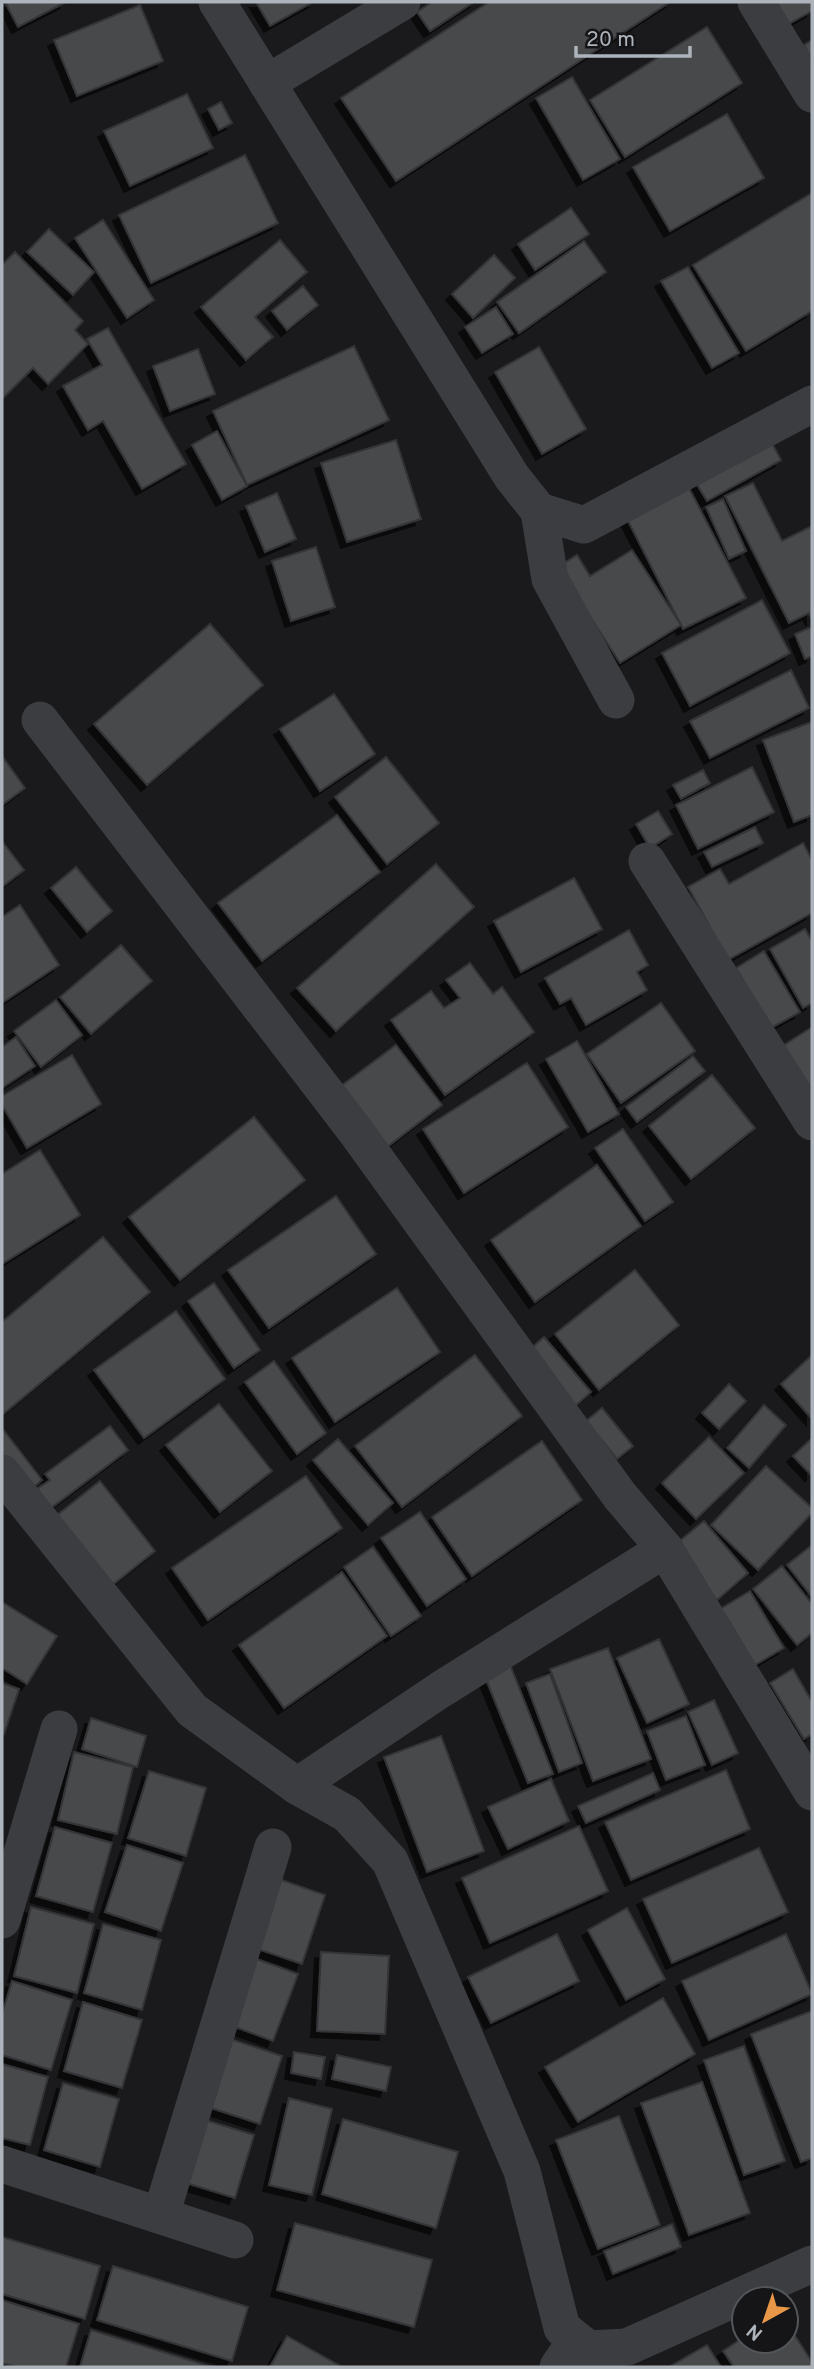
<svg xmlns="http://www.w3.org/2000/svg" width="814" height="2369" viewBox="0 0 814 2369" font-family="Overpass,sans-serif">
  <defs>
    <filter id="shadow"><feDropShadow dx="-6" dy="6" stdDeviation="0" flood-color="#0009"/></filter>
  </defs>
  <rect width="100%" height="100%" fill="#1a1a1c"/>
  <g fill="#47494c" stroke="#343538" stroke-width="2" filter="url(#shadow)">
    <path d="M 5,2 L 66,2 L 18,27 Z"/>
    <path d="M 256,2 L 313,2 L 270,26 Z"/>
    <path d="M 432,2 L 474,2 L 430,31 L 417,12 Z"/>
    <path d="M 489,2 L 670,2 L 396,181 L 341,98 Z"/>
    <path d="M 774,2 L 812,2 L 812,11 L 787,25 Z"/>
    <path d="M 140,5 L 163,61 L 77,96 L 54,40 Z"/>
    <path d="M 707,27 L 742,83 L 625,157 L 590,100 Z"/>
    <path d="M 812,40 L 812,60 L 804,45 Z"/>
    <path d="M 572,77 L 620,159 L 583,180 L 536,98 Z"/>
    <path d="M 187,94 L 213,148 L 130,186 L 104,131 Z"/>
    <path d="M 221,102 L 232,123 L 219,130 L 208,109 Z"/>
    <path d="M 727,114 L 764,178 L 670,231 L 633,167 Z"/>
    <path d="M 245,155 L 278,223 L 151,283 L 119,215 Z"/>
    <path d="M 812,193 L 812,311 L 746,351 L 693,265 Z"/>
    <path d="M 571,208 L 589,234 L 535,270 L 518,244 Z"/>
    <path d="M 103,220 L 154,300 L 127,318 L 75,238 Z"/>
    <path d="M 49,229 L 94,272 L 73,295 L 27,252 Z"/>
    <path d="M 280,240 L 307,272 L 255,317 L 273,337 L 246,360 L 201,307 Z"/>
    <path d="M 584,241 L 606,272 L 519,333 L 497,302 Z"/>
    <path d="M 15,252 L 83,321 L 75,330 L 88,344 L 48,384 L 33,368 L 2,399 L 2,265 Z"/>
    <path d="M 494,255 L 515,278 L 473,318 L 452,294 Z"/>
    <path d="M 688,267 L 739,353 L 712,368 L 661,281 Z"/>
    <path d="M 303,286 L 318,305 L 287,330 L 272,311 Z"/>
    <path d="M 496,307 L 513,334 L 482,353 L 465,327 Z"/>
    <path d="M 108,328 L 186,464 L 142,489 L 103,421 L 88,430 L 63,386 L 102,365 L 87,339 Z"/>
    <path d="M 354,346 L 389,420 L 247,485 L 213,411 Z"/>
    <path d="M 539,347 L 586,429 L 542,454 L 495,372 Z"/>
    <path d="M 198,349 L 215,394 L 170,411 L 153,366 Z"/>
    <path d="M 217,431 L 247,486 L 222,500 L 192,445 Z"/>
    <path d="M 768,436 L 781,460 L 707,501 L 693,478 Z"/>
    <path d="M 396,440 L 421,519 L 347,542 L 321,463 Z"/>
    <path d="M 753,483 L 782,541 L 812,526 L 812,620 L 809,613 L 789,623 L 725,496 Z"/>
    <path d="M 688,486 L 746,598 L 683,629 L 626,517 Z"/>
    <path d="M 277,493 L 296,539 L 265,552 L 246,506 Z"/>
    <path d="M 723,499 L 746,551 L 729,559 L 706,507 Z"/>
    <path d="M 316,547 L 335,607 L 291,621 L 272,561 Z"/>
    <path d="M 632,550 L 681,625 L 620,663 L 558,567 L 577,555 L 590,576 Z"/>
    <path d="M 762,600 L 790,653 L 690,706 L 662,653 Z"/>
    <path d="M 210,624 L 263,685 L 147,785 L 94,724 Z"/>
    <path d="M 812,627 L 812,656 L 805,659 L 795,634 Z"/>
    <path d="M 791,670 L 809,708 L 710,758 L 690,721 Z"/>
    <path d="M 334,694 L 375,754 L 320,791 L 280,729 Z"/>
    <path d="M 812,722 L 812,815 L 794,822 L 763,740 Z"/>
    <path d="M 2,756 L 25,788 L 2,805 Z"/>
    <path d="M 386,757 L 439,823 L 387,864 L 335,797 Z"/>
    <path d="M 752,767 L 774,812 L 698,849 L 676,805 Z"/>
    <path d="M 703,770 L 710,783 L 681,799 L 673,785 Z"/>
    <path d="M 658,811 L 672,834 L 650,848 L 636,824 Z"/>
    <path d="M 337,815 L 380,872 L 262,961 L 218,903 Z"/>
    <path d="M 755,827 L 763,843 L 712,867 L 704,852 Z"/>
    <path d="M 2,841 L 24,870 L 2,887 Z"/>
    <path d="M 803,843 L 812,860 L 812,913 L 728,960 L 688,887 L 720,869 L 729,884 Z"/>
    <path d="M 436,864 L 474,907 L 336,1031 L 297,988 Z"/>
    <path d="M 76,867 L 112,911 L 87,932 L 51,888 Z"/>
    <path d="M 574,878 L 602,929 L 521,972 L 494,921 Z"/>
    <path d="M 20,905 L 59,965 L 2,1003 L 2,917 Z"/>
    <path d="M 805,929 L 812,941 L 812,1003 L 803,1008 L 770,949 Z"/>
    <path d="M 629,930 L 648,965 L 637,972 L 647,990 L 586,1025 L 571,998 L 560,1004 L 545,978 Z"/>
    <path d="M 121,945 L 152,981 L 91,1034 L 60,997 Z"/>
    <path d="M 764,951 L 800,1012 L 771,1028 L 736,968 Z"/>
    <path d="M 470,963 L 493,994 L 502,987 L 534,1032 L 445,1095 L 391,1020 L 431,991 L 444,1008 L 460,998 L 446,980 Z"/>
    <path d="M 56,1000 L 82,1035 L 41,1067 L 14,1031 Z"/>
    <path d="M 661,1003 L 695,1051 L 621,1103 L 587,1054 Z"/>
    <path d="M 812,1027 L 812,1101 L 778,1049 Z"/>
    <path d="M 16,1037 L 35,1066 L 2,1088 L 2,1047 Z"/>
    <path d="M 577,1041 L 619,1114 L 588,1132 L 546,1059 Z"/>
    <path d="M 396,1045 L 442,1105 L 387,1147 L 341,1086 Z"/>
    <path d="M 72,1055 L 101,1104 L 27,1148 L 2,1105 L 2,1096 Z"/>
    <path d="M 693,1056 L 705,1071 L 637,1122 L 626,1107 Z"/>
    <path d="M 527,1063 L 568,1127 L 464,1193 L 423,1129 Z"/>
    <path d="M 712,1075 L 755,1128 L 691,1179 L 649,1126 Z"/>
    <path d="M 254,1117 L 305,1180 L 180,1280 L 129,1217 Z"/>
    <path d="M 623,1129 L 673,1202 L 645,1221 L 595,1148 Z"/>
    <path d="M 40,1150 L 80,1215 L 2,1264 L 2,1174 Z"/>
    <path d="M 597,1165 L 641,1226 L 535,1302 L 491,1240 Z"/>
    <path d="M 336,1196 L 376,1254 L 269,1328 L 228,1270 Z"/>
    <path d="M 103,1237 L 150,1292 L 2,1415 L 2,1322 Z"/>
    <path d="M 635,1270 L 679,1325 L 599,1390 L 555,1334 Z"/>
    <path d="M 214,1283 L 260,1350 L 234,1368 L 188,1301 Z"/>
    <path d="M 397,1288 L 440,1352 L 335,1422 L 292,1358 Z"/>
    <path d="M 176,1311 L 225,1379 L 144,1438 L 94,1370 Z"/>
    <path d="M 544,1337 L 591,1392 L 575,1406 L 528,1351 Z"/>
    <path d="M 475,1355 L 522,1416 L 402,1507 L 355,1446 Z"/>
    <path d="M 812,1355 L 812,1419 L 781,1384 Z"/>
    <path d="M 274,1361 L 326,1433 L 297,1454 L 245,1382 Z"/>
    <path d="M 729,1384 L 746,1401 L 719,1429 L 702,1413 Z"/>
    <path d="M 219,1404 L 272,1471 L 220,1512 L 166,1445 Z"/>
    <path d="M 764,1405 L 786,1425 L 749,1468 L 727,1448 Z"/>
    <path d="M 602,1408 L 633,1446 L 617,1459 L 586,1421 Z"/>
    <path d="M 110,1426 L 128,1450 L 43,1514 L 28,1495 L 50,1480 L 45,1474 Z"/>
    <path d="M 2,1428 L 42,1480 L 25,1494 L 2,1465 Z"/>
    <path d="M 709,1437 L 744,1473 L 696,1519 L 662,1483 Z"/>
    <path d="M 812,1438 L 812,1474 L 811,1475 L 793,1456 Z"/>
    <path d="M 338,1439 L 393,1503 L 368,1525 L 313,1460 Z"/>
    <path d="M 542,1441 L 582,1500 L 472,1576 L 432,1517 Z"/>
    <path d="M 766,1466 L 812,1508 L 812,1513 L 758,1570 L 711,1525 Z"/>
    <path d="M 306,1476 L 342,1528 L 208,1620 L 172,1568 Z"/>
    <path d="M 100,1481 L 155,1551 L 106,1590 L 51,1520 Z"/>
    <path d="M 420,1512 L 466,1579 L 427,1606 L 381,1538 Z"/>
    <path d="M 704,1521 L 748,1573 L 717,1600 L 671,1548 Z"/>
    <path d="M 812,1545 L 812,1597 L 787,1565 Z"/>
    <path d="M 373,1547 L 421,1616 L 391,1636 L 344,1567 Z"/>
    <path d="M 782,1566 L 812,1604 L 812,1633 L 797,1645 L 753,1589 Z"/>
    <path d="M 342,1572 L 387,1636 L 284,1708 L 239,1645 Z"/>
    <path d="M 750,1591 L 784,1648 L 755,1665 L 720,1609 Z"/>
    <path d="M 2,1602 L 57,1636 L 27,1684 L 2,1668 Z"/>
    <path d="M 659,1639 L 689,1704 L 647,1723 L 617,1658 Z"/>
    <path d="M 608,1648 L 651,1759 L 593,1781 L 550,1669 Z"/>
    <path d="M 509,1662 L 553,1774 L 528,1783 L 483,1672 Z"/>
    <path d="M 793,1669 L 812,1702 L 812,1734 L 804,1739 L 770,1683 Z"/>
    <path d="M 550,1674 L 582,1763 L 559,1772 L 526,1683 Z"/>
    <path d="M 2,1683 L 19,1689 L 4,1734 L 2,1733 Z"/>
    <path d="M 714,1700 L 738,1753 L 712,1765 L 688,1712 Z"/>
    <path d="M 686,1716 L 705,1765 L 666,1780 L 647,1731 Z"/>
    <path d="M 91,1718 L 146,1736 L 137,1767 L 82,1749 Z"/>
    <path d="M 441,1736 L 484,1851 L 427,1872 L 384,1757 Z"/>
    <path d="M 74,1752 L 133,1767 L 117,1834 L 58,1820 Z"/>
    <path d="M 726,1770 L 750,1829 L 631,1880 L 605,1822 Z"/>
    <path d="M 149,1771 L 206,1788 L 186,1856 L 128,1838 Z"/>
    <path d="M 653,1773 L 660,1790 L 586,1823 L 578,1806 Z"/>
    <path d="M 551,1779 L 569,1821 L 508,1849 L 488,1807 Z"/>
    <path d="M 579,1826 L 608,1891 L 490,1943 L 462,1878 Z"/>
    <path d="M 55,1827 L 112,1843 L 93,1912 L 36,1896 Z"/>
    <path d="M 127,1845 L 183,1863 L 161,1931 L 105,1912 Z"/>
    <path d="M 759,1848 L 788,1912 L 672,1963 L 643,1899 Z"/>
    <path d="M 273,1877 L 325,1895 L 302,1964 L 249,1946 Z"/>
    <path d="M 31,1907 L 94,1924 L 77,1993 L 14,1976 Z"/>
    <path d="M 627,1908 L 665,1979 L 626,2000 L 588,1930 Z"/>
    <path d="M 103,1924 L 161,1940 L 142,2010 L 84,1993 Z"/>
    <path d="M 557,1934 L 579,1981 L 491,2023 L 468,1977 Z"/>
    <path d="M 786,1934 L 812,1994 L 709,2040 L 682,1981 Z"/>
    <path d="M 321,1952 L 389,1956 L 385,2034 L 317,2031 Z"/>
    <path d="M 251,1957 L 298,1974 L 273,2041 L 227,2024 Z"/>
    <path d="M 12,1981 L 72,2000 L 51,2070 L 2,2055 L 2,2014 Z"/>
    <path d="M 663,1998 L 695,2054 L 578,2122 L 545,2067 Z"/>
    <path d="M 83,2002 L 142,2020 L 122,2088 L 64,2071 Z"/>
    <path d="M 812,2011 L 812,2158 L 801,2162 L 751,2034 Z"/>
    <path d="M 224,2037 L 282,2056 L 260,2124 L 202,2105 Z"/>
    <path d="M 744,2046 L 785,2161 L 744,2175 L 704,2060 Z"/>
    <path d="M 294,2052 L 325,2057 L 321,2079 L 291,2073 Z"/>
    <path d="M 337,2055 L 391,2067 L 386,2091 L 332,2079 Z"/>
    <path d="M 2,2064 L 48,2077 L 30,2145 L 2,2138 Z"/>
    <path d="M 702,2082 L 750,2213 L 689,2235 L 641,2103 Z"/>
    <path d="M 63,2083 L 119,2099 L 100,2167 L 44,2150 Z"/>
    <path d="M 289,2098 L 332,2109 L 312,2195 L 269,2185 Z"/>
    <path d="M 619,2116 L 660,2225 L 598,2249 L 556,2140 Z"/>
    <path d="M 202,2119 L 254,2135 L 235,2198 L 183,2182 Z"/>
    <path d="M 343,2119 L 458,2152 L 436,2228 L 322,2194 Z"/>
    <path d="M 295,2223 L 432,2260 L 414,2327 L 277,2290 Z"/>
    <path d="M 672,2224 L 681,2247 L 613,2274 L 604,2251 Z"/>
    <path d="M 2,2237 L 100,2266 L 85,2319 L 2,2294 Z"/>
    <path d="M 113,2266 L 248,2307 L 232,2361 L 97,2320 Z"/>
    <path d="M 2,2300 L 79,2324 L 66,2367 L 17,2367 L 2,2363 Z"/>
    <path d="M 786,2322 L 812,2362 L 812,2367 L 734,2367 L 723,2351 L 744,2337 L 744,2341 L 786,2341 Z"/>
    <path d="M 91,2330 L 212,2367 L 80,2367 Z"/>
    <path d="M 287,2336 L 342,2367 L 270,2367 Z"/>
    <path d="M 707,2345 L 721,2367 L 669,2367 Z"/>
  </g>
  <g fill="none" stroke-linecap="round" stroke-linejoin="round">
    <g stroke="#3b3d41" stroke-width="37">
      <path d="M 217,2 L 512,477 L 539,511 L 584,525 L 812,404"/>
      <path d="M 756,2 L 812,94"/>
      <path d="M 267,83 L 402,2"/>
      <path d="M 539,511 L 550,579 L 616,700"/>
      <path d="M 40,720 L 354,1129 L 620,1496 L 665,1549 L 812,1792"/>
      <path d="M 647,861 L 812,1122"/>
      <path d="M 2,1473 L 192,1710 L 297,1786 L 347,1814 L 390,1861 L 522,2171 L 562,2328 L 588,2349 L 627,2347 L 812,2264"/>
      <path d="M 297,1786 L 440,1690 L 665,1549"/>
      <path d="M 2,1920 L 59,1729"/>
      <path d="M 2,2164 L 235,2240"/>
      <path d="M 161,2215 L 273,1847"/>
      <path d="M 558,2367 L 576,2340"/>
    </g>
  </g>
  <rect width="814" height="2369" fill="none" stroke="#aeb4bb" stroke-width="7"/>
  <g transform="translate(765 2320) rotate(220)"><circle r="33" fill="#151517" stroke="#525559" stroke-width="2"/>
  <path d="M0-5L12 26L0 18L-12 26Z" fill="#e79747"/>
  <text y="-10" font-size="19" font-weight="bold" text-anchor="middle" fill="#aeb4bb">N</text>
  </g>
  <path d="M576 46v10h114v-10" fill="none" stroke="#aeb4bb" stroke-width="3.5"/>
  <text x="586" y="46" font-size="21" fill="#aeb4bb" stroke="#151517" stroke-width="5" paint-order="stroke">20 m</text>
</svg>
